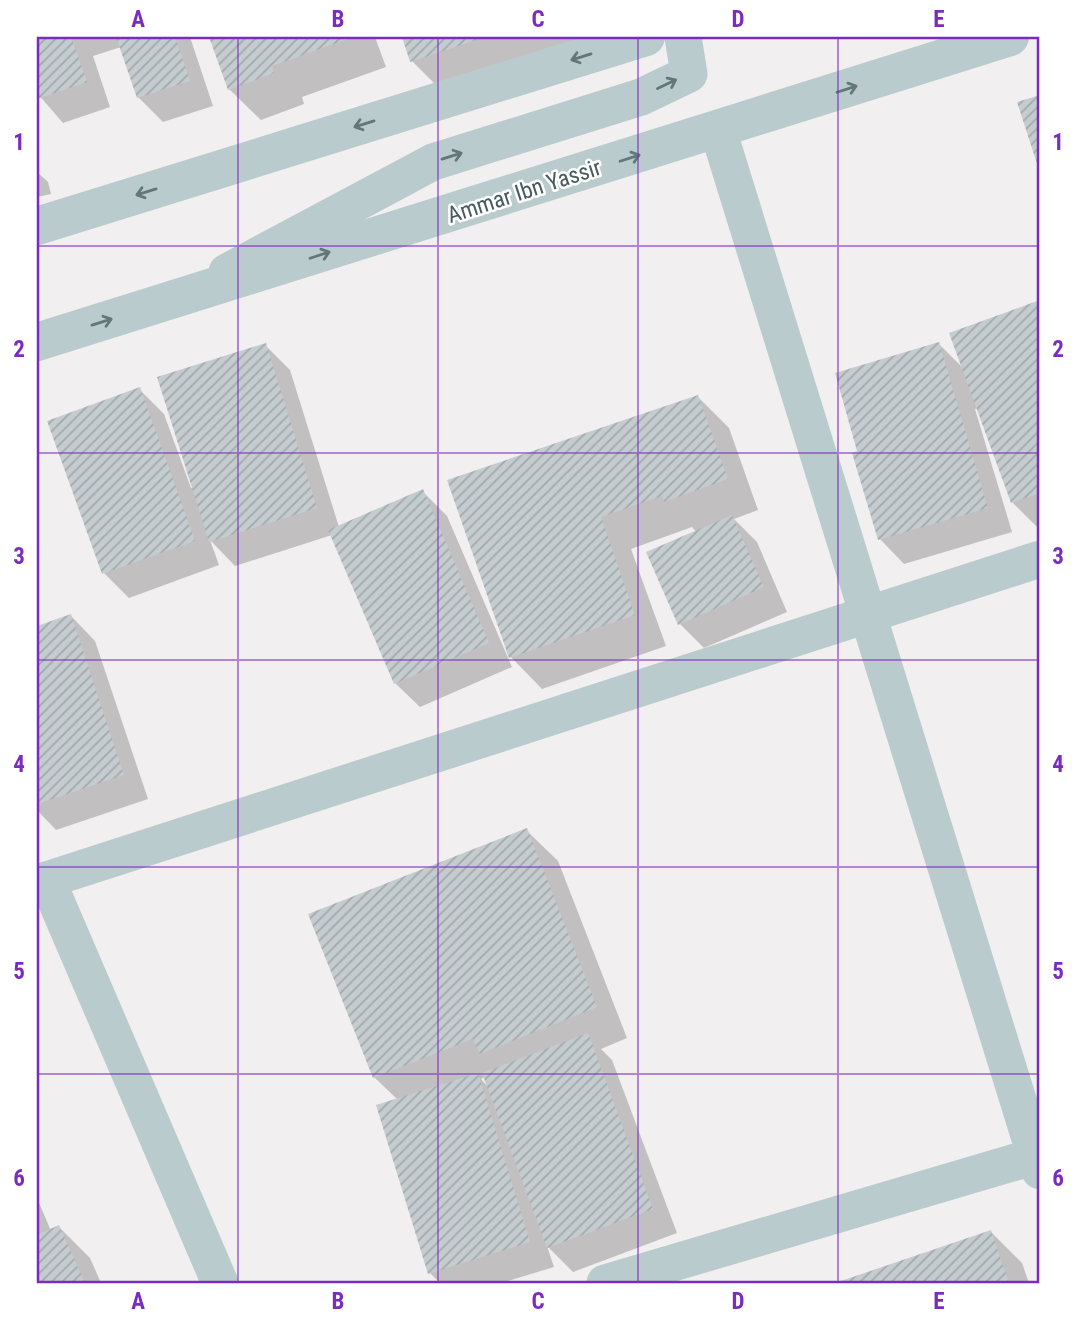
<svg xmlns="http://www.w3.org/2000/svg" width="1077" height="1320" viewBox="0 0 1077 1320" font-family="'Roboto Condensed',sans-serif">
  <defs>
    <pattern id="building-hatch" width="6" height="6" patternUnits="userSpaceOnUse" patternTransform="scale(1.75)"><rect width="6" height="6" fill="#c5cccf"/><path d="M-1 1l2-2M0 6l6-6M5 7l2-2" fill="none" stroke="#a2a9ab"/></pattern>
  </defs>
  <rect width="100%" height="100%" fill="#f2eff0"/>
  <g fill="#0003" fill-rule="evenodd">
    <path d="M 37,37 L 190,37 L 213,106 L 163,122 L 139,98 L 121,47 L 93,56 L 110,107 L 63,123 L 37,93 Z"/>
    <path d="M 211,37 L 375,37 L 386,67 L 302,97 L 304,104 L 261,120 L 229,89 Z"/>
    <path d="M 404,37 L 581,37 L 583,46 L 443,92 L 412,61 Z"/>
    <path d="M 37,172 L 48,182 L 51,194 L 37,197 Z"/>
    <path d="M 1040,302 L 1040,526 L 1037,527 L 1012,502 L 978,408 L 975,409 L 1012,532 L 904,564 L 880,539 L 860,452 L 939,344 L 965,370 L 952,334 Z"/>
    <path d="M 265,345 L 290,370 L 339,527 L 422,491 L 447,516 L 512,667 L 420,707 L 395,683 L 332,535 L 235,566 L 210,540 L 219,565 L 129,598 L 104,573 L 139,389 L 164,414 L 191,488 L 194,487 Z"/>
    <path d="M 698,397 L 729,428 L 758,510 L 734,519 L 757,542 L 787,612 L 704,648 L 680,624 L 696,532 L 692,527 L 631,549 L 666,646 L 542,689 L 507,653 L 509,652 L 449,481 Z"/>
    <path d="M 71,616 L 95,641 L 148,799 L 56,830 L 37,810 L 37,628 Z"/>
    <path d="M 526,830 L 558,861 L 627,1038 L 601,1049 L 612,1060 L 677,1233 L 573,1272 L 547,1246 L 554,1267 L 501,1283 L 440,1283 L 430,1273 L 398,1100 L 374,1077 ZM 485,1077 L 489,1088 L 481,1079 Z"/>
    <path d="M 37,1198 L 51,1231 L 59,1227 L 90,1258 L 101,1283 L 37,1283 Z"/>
    <path d="M 991,1232 L 1022,1263 L 1029,1283 L 839,1283 Z"/>
  </g>
  <g fill="url(#building-hatch)">
    <path d="M 37,37 L 71,37 L 87,82 L 37,99 Z"/>
    <path d="M 116,37 L 175,37 L 190,81 L 137,98 Z"/>
    <path d="M 209,37 L 353,37 L 272,66 L 274,73 L 228,90 Z"/>
    <path d="M 402,37 L 485,37 L 410,62 Z"/>
    <path d="M 1040,95 L 1040,173 L 1017,102 Z"/>
    <path d="M 1040,300 L 1040,493 L 1011,503 L 949,333 Z"/>
    <path d="M 939,342 L 988,508 L 878,540 L 852,453 L 857,451 L 835,373 Z"/>
    <path d="M 266,343 L 317,508 L 209,542 L 157,377 Z"/>
    <path d="M 140,387 L 195,541 L 102,574 L 47,421 Z"/>
    <path d="M 698,395 L 728,479 L 664,502 L 662,496 L 601,517 L 635,615 L 509,658 L 447,480 Z"/>
    <path d="M 423,489 L 489,643 L 394,684 L 328,530 Z"/>
    <path d="M 732,515 L 764,587 L 678,625 L 646,552 Z"/>
    <path d="M 71,614 L 124,775 L 37,804 L 37,626 Z"/>
    <path d="M 527,828 L 597,1007 L 480,1054 L 473,1039 L 373,1078 L 308,914 Z"/>
    <path d="M 588,1033 L 653,1209 L 547,1248 L 482,1073 Z"/>
    <path d="M 478,1073 L 530,1242 L 428,1274 L 376,1105 Z"/>
    <path d="M 59,1225 L 85,1283 L 37,1283 L 37,1235 Z"/>
    <path d="M 991,1230 L 1009,1283 L 835,1283 Z"/>
  </g>
  <g fill="none" stroke-linecap="round" stroke-linejoin="round">
    <g stroke="#b9cbcd" stroke-width="37">
      <path d="M 718,130 L 1040,1171"/>
      <path d="M 227,272 L 433,162 L 641,97 L 689,74 L 683,37"/>
      <path d="M 47,880 L 220,1283"/>
      <path d="M 37,883 L 1040,559"/>
      <path d="M 605,1283 L 1036,1156"/>
    </g>
    <g stroke="#b9cbcd" stroke-width="38">
      <path d="M 37,226 L 646,37"/>
      <path d="M 37,342 L 1010,37"/>
    </g>
  </g>
  <defs><path id="oneway-shaft" d="M-6 0H5M1.5-3L5.5 0L1.5 3" fill="none" stroke-width="1.6" stroke-linecap="round" stroke-linejoin="round" transform="scale(1.75)"/></defs>
  <g stroke="#62777a">
    <use href="#oneway-shaft" transform="translate(581 57) rotate(163)"/>
    <use href="#oneway-shaft" transform="translate(667 84) rotate(-26)"/>
    <use href="#oneway-shaft" transform="translate(847 89) rotate(-18)"/>
    <use href="#oneway-shaft" transform="translate(364 124) rotate(163)"/>
    <use href="#oneway-shaft" transform="translate(452 156) rotate(-17)"/>
    <use href="#oneway-shaft" transform="translate(630 158) rotate(-18)"/>
    <use href="#oneway-shaft" transform="translate(146 192) rotate(163)"/>
    <use href="#oneway-shaft" transform="translate(320 255) rotate(-18)"/>
    <use href="#oneway-shaft" transform="translate(102 322) rotate(-17)"/>
  </g>
  <path fill="none" stroke="#7b2cbf" stroke-width="2" stroke-opacity="0.55" d="M 238,37 L 238,1283M 438,37 L 438,1283M 638,37 L 638,1283M 838,37 L 838,1283M 37,246 L 1040,246M 37,453 L 1040,453M 37,660 L 1040,660M 37,867 L 1040,867M 37,1074 L 1040,1074"/>
  <g text-anchor="middle" stroke-width="5" stroke-linejoin="round" paint-order="stroke">
    <g font-size="23" fill="#455b5e" stroke="#fff">
      <text transform="translate(524 191) rotate(-18)" y="8">Ammar Ibn Yassir</text>
    </g>
  </g>
  <rect width="1077" height="1320" fill="none" stroke="#ffffff" stroke-width="77"/>
  <rect x="38" y="38" width="1000" height="1244" fill="none" stroke="#7b2cbf" stroke-width="2.5"/>
  <g font-size="23" text-anchor="middle" font-weight="bold" fill="#7b2cbf">
    <text x="138" y="27">A</text>
    <text x="338" y="27">B</text>
    <text x="538" y="27">C</text>
    <text x="738" y="27">D</text>
    <text x="939" y="27">E</text>
    <text x="19" y="150">1</text>
    <text x="1058" y="150">1</text>
    <text x="19" y="357">2</text>
    <text x="1058" y="357">2</text>
    <text x="19" y="564">3</text>
    <text x="1058" y="564">3</text>
    <text x="19" y="772">4</text>
    <text x="1058" y="772">4</text>
    <text x="19" y="979">5</text>
    <text x="1058" y="979">5</text>
    <text x="19" y="1186">6</text>
    <text x="1058" y="1186">6</text>
    <text x="138" y="1309">A</text>
    <text x="338" y="1309">B</text>
    <text x="538" y="1309">C</text>
    <text x="738" y="1309">D</text>
    <text x="939" y="1309">E</text>
  </g>
</svg>
